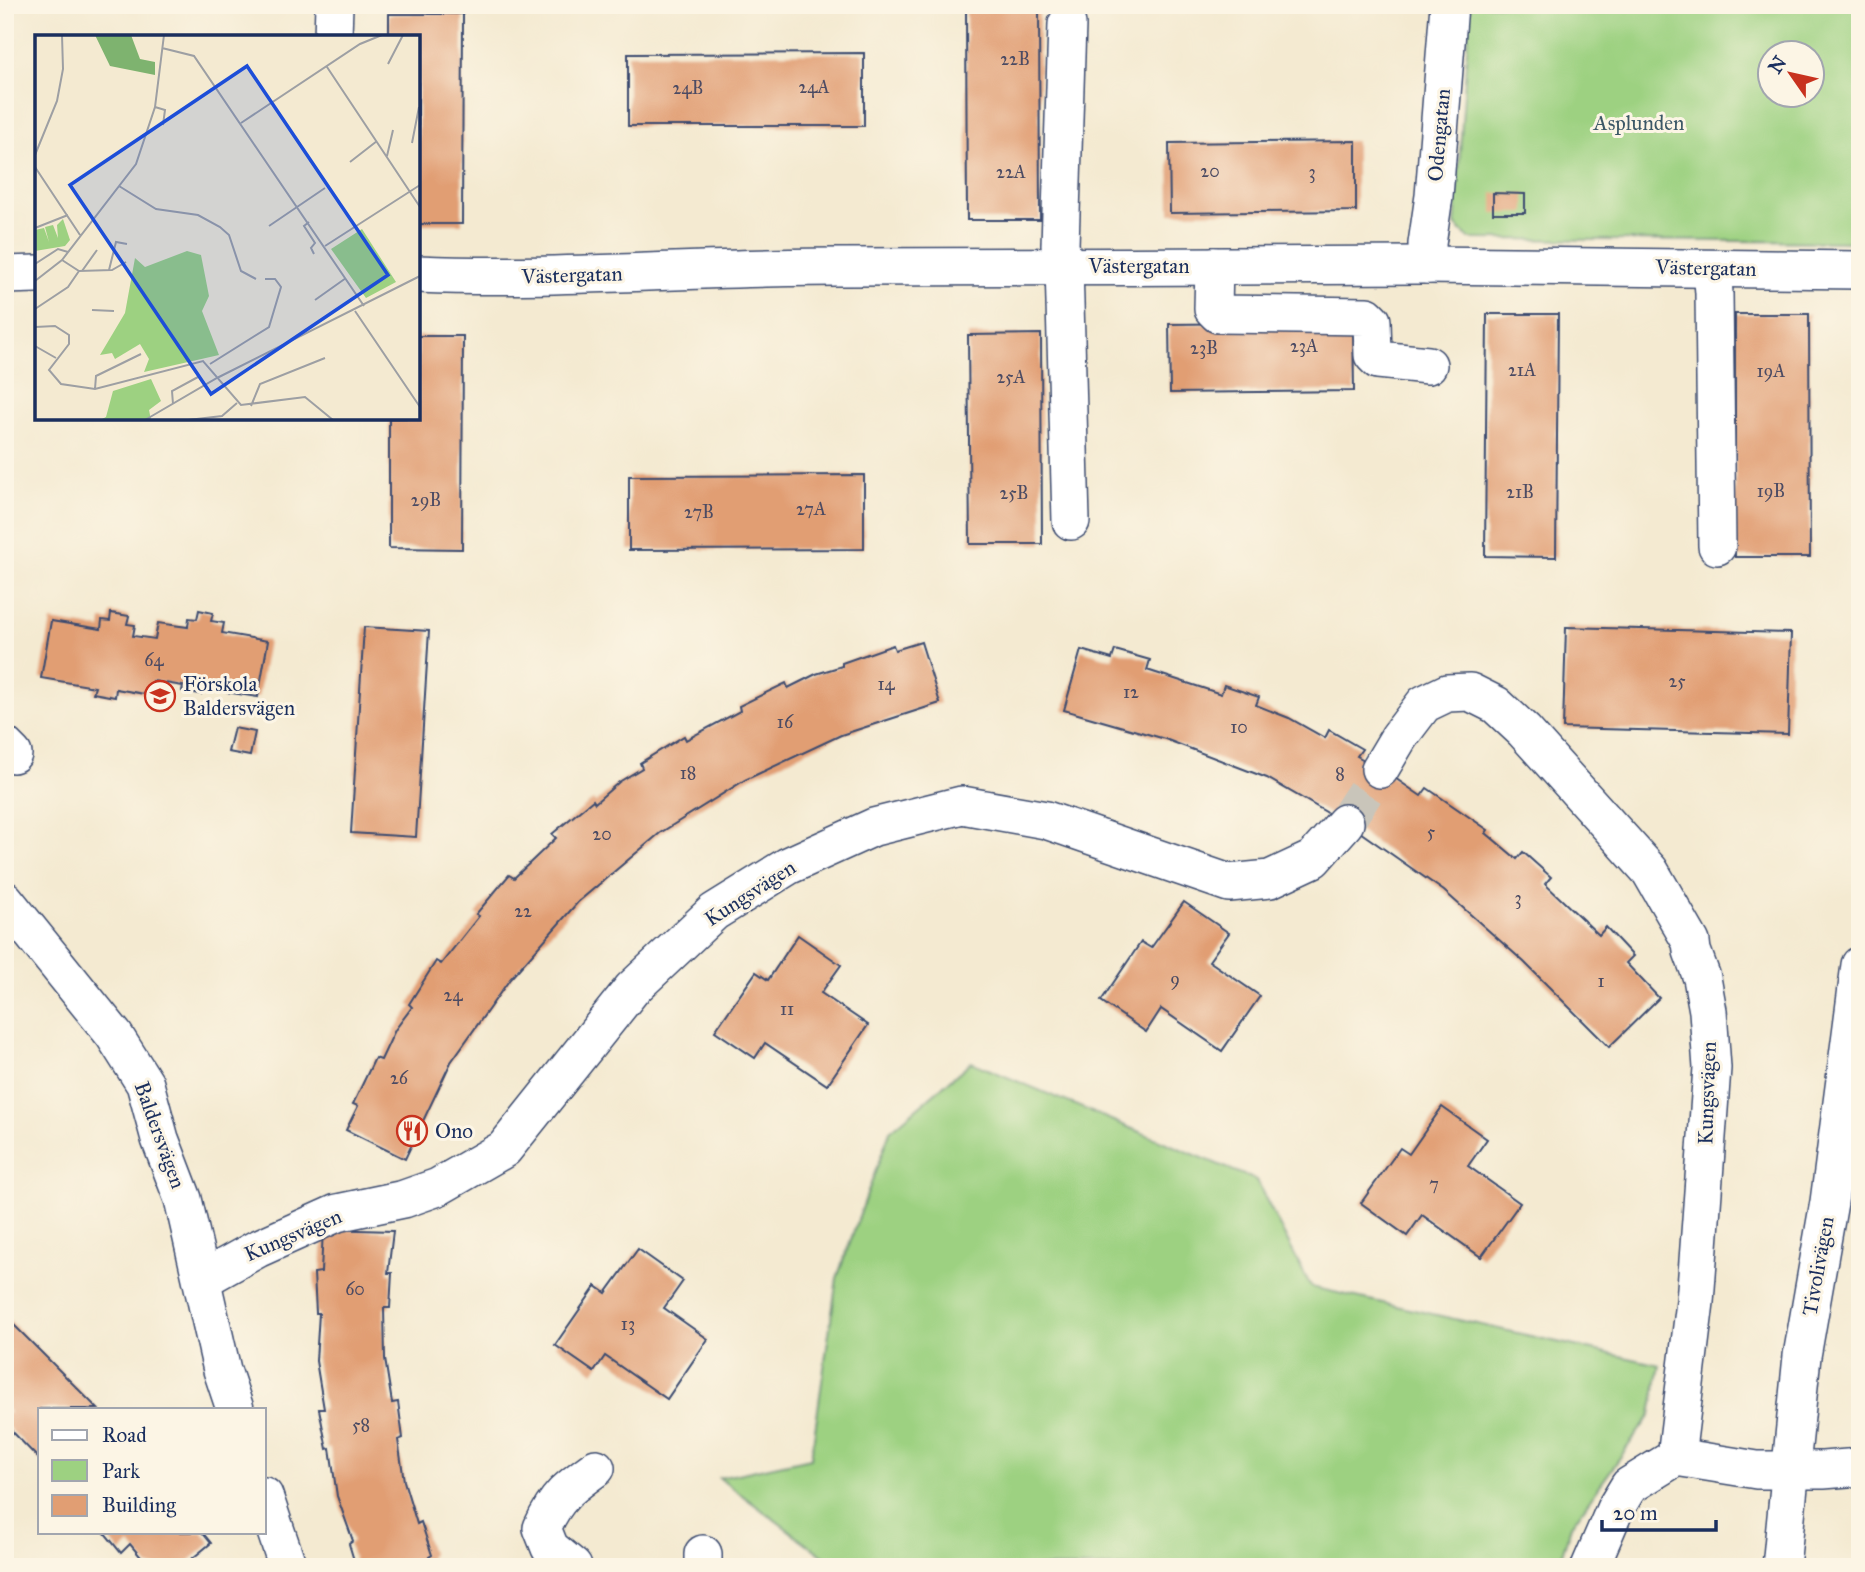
<svg xmlns="http://www.w3.org/2000/svg" width="1865" height="1572" viewBox="0 0 1865 1572" font-family="'IM FELL Great Primer',serif">
  <rect width="100%" height="100%" fill="#fcf5e5"/>
  <filter id="ink" filterUnits="userSpaceOnUse"><feTurbulence type="fractalNoise" baseFrequency=".0143" numOctaves="2"/><feDisplacementMap in="SourceGraphic" scale="14" xChannelSelector="R" yChannelSelector="G"/><feConvolveMatrix kernelMatrix="1 2 1 2 8 2 1 2 1" color-interpolation-filters="sRGB"/></filter>
  <filter id="wash" filterUnits="userSpaceOnUse"><feTurbulence type="fractalNoise" baseFrequency=".00686" numOctaves="4" result="noise"/><feDisplacementMap in="SourceGraphic" scale="28" xChannelSelector="R" yChannelSelector="G"/><feGaussianBlur stdDeviation="1.57" result="paint"/><feColorMatrix in="noise" values="0 0 0 0 0 0 0 0 0 0 0 0 0 0 0 0 0 1.4 0 .05"/><feComposite in="paint" operator="in"/></filter>
  <g filter="url(#wash)">
    <rect width="100%" height="100%" fill="#f4ead1"/>
    <g fill="#9dd181" stroke="#5c8070" stroke-width="2" fill-rule="evenodd">
      <path d="M 1470,5 L 1860,5 L 1860,242 L 1470,239 L 1455,225 ZM 1770,52 L 1812,52 L 1812,94 L 1770,94 Z"/>
      <path d="M 971,1062 L 1256,1180 L 1311,1287 L 1660,1365 L 1651,1414 L 1571,1526 L 1558,1567 L 838,1567 L 719,1478 L 811,1458 L 837,1278 L 890,1131 Z"/>
    </g>
    <g id="blocks">
      <g fill="#e19e73">
        <path d="M 966,8 L 1039,8 L 1040,220 L 967,220 Z"/>
        <path d="M 389,14 L 463,14 L 462,224 L 418,224 L 418,37 L 389,37 Z"/>
        <path d="M 864,53 L 864,126 L 628,126 L 628,54 Z"/>
        <path d="M 1356,141 L 1356,211 L 1170,213 L 1169,143 Z"/>
        <path d="M 1493,193 L 1525,194 L 1525,213 L 1493,213 Z"/>
        <path d="M 1487,314 L 1558,314 L 1556,557 L 1485,556 Z"/>
        <path d="M 1735,314 L 1809,314 L 1810,557 L 1735,557 Z"/>
        <path d="M 1353,322 L 1354,391 L 1170,393 L 1169,324 Z"/>
        <path d="M 1041,334 L 1042,544 L 970,544 L 968,335 Z"/>
        <path d="M 418,336 L 463,336 L 462,549 L 389,548 L 389,418 L 418,418 Z"/>
        <path d="M 864,475 L 864,549 L 629,550 L 629,476 Z"/>
        <path d="M 199,610 L 213,613 L 211,621 L 224,623 L 222,633 L 268,641 L 258,697 L 201,688 L 201,694 L 182,691 L 183,686 L 153,681 L 150,695 L 116,689 L 115,697 L 93,693 L 95,687 L 41,678 L 51,621 L 101,629 L 102,620 L 110,621 L 111,613 L 129,616 L 127,624 L 135,625 L 133,636 L 155,639 L 158,623 L 188,627 L 189,618 L 197,619 Z"/>
        <path d="M 364,627 L 429,631 L 416,837 L 351,833 Z"/>
        <path d="M 1566,627 L 1791,633 L 1788,734 L 1563,728 Z"/>
        <path d="M 921,642 L 940,703 L 841,735 L 745,780 L 660,833 L 578,902 L 510,979 L 451,1062 L 405,1159 L 346,1130 L 358,1106 L 353,1104 L 375,1058 L 381,1060 L 395,1030 L 412,1007 L 409,1004 L 436,961 L 441,964 L 479,916 L 476,914 L 509,875 L 514,878 L 556,838 L 552,834 L 593,800 L 595,803 L 619,782 L 642,768 L 640,763 L 684,736 L 686,740 L 740,711 L 739,706 L 786,683 L 788,688 L 816,674 L 842,666 L 842,663 L 893,645 L 895,650 Z"/>
        <path d="M 1081,650 L 1112,659 L 1115,650 L 1150,660 L 1147,670 L 1221,694 L 1224,685 L 1259,697 L 1256,705 L 1289,718 L 1325,738 L 1329,730 L 1362,749 L 1357,756 L 1389,774 L 1421,796 L 1427,788 L 1488,830 L 1486,833 L 1517,859 L 1523,852 L 1551,877 L 1545,884 L 1599,935 L 1606,927 L 1633,956 L 1626,963 L 1659,998 L 1609,1047 L 1524,962 L 1444,891 L 1357,830 L 1267,778 L 1165,739 L 1064,710 Z"/>
        <path d="M 234,728 L 255,732 L 250,756 L 228,752 Z"/>
        <path d="M 1184,902 L 1229,933 L 1209,961 L 1260,996 L 1222,1051 L 1161,1009 L 1146,1032 L 1101,1001 L 1141,942 L 1151,948 Z"/>
        <path d="M 798,935 L 841,965 L 821,993 L 868,1025 L 827,1085 L 765,1043 L 755,1058 L 715,1031 L 756,972 L 768,980 Z"/>
        <path d="M 1442,1107 L 1487,1139 L 1468,1166 L 1520,1203 L 1481,1257 L 1422,1215 L 1407,1236 L 1361,1203 L 1400,1148 L 1409,1154 Z"/>
        <path d="M 323,1229 L 393,1231 L 388,1273 L 392,1273 L 390,1308 L 384,1308 L 385,1359 L 392,1403 L 398,1402 L 403,1438 L 398,1440 L 404,1481 L 417,1524 L 421,1522 L 432,1555 L 429,1557 L 433,1567 L 356,1567 L 349,1544 L 353,1541 L 337,1496 L 330,1448 L 327,1449 L 319,1409 L 324,1409 L 316,1361 L 319,1313 L 316,1313 L 314,1273 L 321,1272 Z"/>
        <path d="M 638,1249 L 683,1281 L 664,1308 L 708,1339 L 667,1399 L 605,1356 L 594,1372 L 555,1345 L 596,1286 L 606,1293 Z"/>
        <path d="M 5,1316 L 98,1409 L 40,1409 L 40,1460 L 5,1424 L 5,1416 L 10,1412 L 5,1407 Z"/>
        <path d="M 104,1532 L 202,1532 L 211,1543 L 182,1567 L 149,1567 L 130,1544 L 121,1553 Z"/>
      </g>
    </g>
  </g>
  <g filter="url(#ink)">
    <use href="#blocks" fill-opacity="0" stroke="#3c4b6f" stroke-width="2"/>
    <g fill="none" stroke-linecap="round" stroke-linejoin="round">
      <path stroke="#c9c5ba" stroke-width="37" stroke-dasharray="37 18" stroke-linecap="butt" d="M 1345,823 L 1380,769"/>
      <g stroke="#3c4b6f" stroke-width="40">
        <g id="minor">
          <path d="M 1067,24 L 1060,245 L 1064,266 L 1071,521"/>
          <path d="M 333,37 L 334,5"/>
          <path d="M 1428,265 L 1427,244 L 1434,196 L 1449,5"/>
          <path d="M 1214,266 L 1213,309 L 1218,314 L 1367,316 L 1372,321 L 1373,355 L 1378,360 L 1428,365"/>
          <path d="M 1712,269 L 1714,293 L 1717,546"/>
          <path d="M 418,274 C 558,280 698,267 838,267 C 1034,268 1229,265 1425,265 C 1570,266 1715,269 1860,270"/>
          <path d="M 5,275 L 37,274"/>
          <path d="M 5,746 L 13,754"/>
          <path d="M 1380,769 L 1399,737 L 1424,704 L 1447,693 L 1470,692 L 1496,705 L 1524,731 L 1650,871 L 1691,942 L 1692,951 L 1702,978 L 1708,1011 L 1712,1068 L 1695,1302 L 1676,1457"/>
          <path d="M 5,900 L 114,1035 L 145,1084 L 160,1139 L 183,1199 L 222,1370 L 235,1409"/>
          <path d="M 203,1279 L 257,1249 L 337,1213 L 404,1199 L 438,1187 L 504,1149 L 632,989 L 714,912 L 788,866 L 874,827 L 962,805 L 1046,820 L 1229,883 L 1270,879 L 1313,859 L 1345,823"/>
          <path d="M 264,1496 L 288,1567"/>
          <path d="M 703,1554 L 703,1567"/>
          <path d="M 573,1567 L 550,1548 L 542,1528 C 556,1497 568,1488 596,1468"/>
          <path d="M 1590,1567 L 1615,1509 L 1629,1486 L 1676,1457 L 1757,1470 L 1823,1470 L 1860,1467"/>
          <path d="M 1781,1567 L 1802,1356 L 1829,1202 L 1860,965"/>
        </g>
      </g>
      <use href="#minor" stroke="#fff" stroke-width="37"/>
    </g>
  </g>
  <defs>
    <g id="school-ring" transform="scale(1.575)"><circle r="9.5" fill="#fcf5e5" stroke="#c8321e" stroke-width="1.5"/><path d="M0-5L7-2L0 1L-7-2ZM-4 1L0 2.5L4 1V4Q0 6-4 4Z" fill="#c8321e"/></g>
    <g id="restaurant-ring" transform="scale(1.575)"><circle r="9.5" fill="#fcf5e5" stroke="#c8321e" stroke-width="1.5"/><path d="M-5-6h1v4h1v-4h1v4h1v-4h1v5L-1.5 .5V6h-2V.5L-5-1ZM5-6V6H3V1.5H1.5Q1.5-4 5-6Z" fill="#c8321e"/></g>
  </defs>
  <g fill-rule="evenodd">
    <use href="#school-ring" x="160" y="696"/>
    <use href="#restaurant-ring" x="412" y="1131"/>
  </g>
  <g text-anchor="middle" stroke-width="6" stroke-linejoin="round" paint-order="stroke">
    <g font-size="18" fill="#4c4b63">
      <text x="1015" y="65">22B</text>
      <text x="814" y="93">24A</text>
      <text x="688" y="94">24B</text>
      <text x="1210" y="177">20</text>
      <text x="1011" y="178">22A</text>
      <text x="1312" y="178">3</text>
      <text x="1304" y="352">23A</text>
      <text x="1204" y="354">23B</text>
      <text x="1522" y="376">21A</text>
      <text x="1771" y="377">19A</text>
      <text x="1011" y="383">25A</text>
      <text x="1771" y="497">19B</text>
      <text x="1520" y="498">21B</text>
      <text x="1014" y="499">25B</text>
      <text x="426" y="506">29B</text>
      <text x="811" y="515">27A</text>
      <text x="699" y="518">27B</text>
      <text x="154" y="666">64</text>
      <text x="1677" y="687">25</text>
      <text x="886" y="690">14</text>
      <text x="1131" y="698">12</text>
      <text x="785" y="728">16</text>
      <text x="1239" y="733">10</text>
      <text x="688" y="779">18</text>
      <text x="1340" y="780">8</text>
      <text x="1431" y="838">5</text>
      <text x="602" y="840">20</text>
      <text x="1518" y="904">3</text>
      <text x="523" y="917">22</text>
      <text x="1175" y="985">9</text>
      <text x="1601" y="987">1</text>
      <text x="453" y="1001">24</text>
      <text x="787" y="1015">11</text>
      <text x="399" y="1084">26</text>
      <text x="1434" y="1190">7</text>
      <text x="355" y="1295">60</text>
      <text x="628" y="1330">13</text>
      <text x="361" y="1431">58</text>
    </g>
    <g font-size="21" fill="#3c5867" stroke="#fcf5e5">
      <text x="1639" y="130">Asplunden</text>
    </g>
    <g font-size="21" fill="#1b2f5e" stroke="#fcf5e5">
      <text transform="translate(1439 135) rotate(-85)" y="7">Odengatan</text>
      <text x="1139" y="273">Västergatan</text>
      <text transform="translate(1706 268) rotate(1)" y="7">Västergatan</text>
      <text transform="translate(572 275) rotate(-2)" y="7">Västergatan</text>
      <text transform="translate(750 893) rotate(-33)" y="7">Kungsvägen</text>
      <text transform="translate(1707 1093) rotate(-88)" y="7">Kungsvägen</text>
      <text transform="translate(160 1135) rotate(70)" y="7">Baldersvägen</text>
      <text transform="translate(293 1235) rotate(-23)" y="7">Kungsvägen</text>
      <text transform="translate(1818 1266) rotate(-80)" y="7">Tivolivägen</text>
    </g>
    <g font-size="21" fill="#1b2f5e" stroke="#fcf5e5" text-anchor="start">
      <text x="183" y="691">Förskola<tspan x="183" dy="24">Baldersvägen</tspan></text>
      <text x="435" y="1138">Ono</text>
    </g>
  </g>
  <g transform="translate(35 35)">
    <rect width="385" height="385" fill="#f4ead1"/>
    <path d="M 28,184 L 35,205 L 30,211 L 0,216 L 0,195 L 9,193 L 14,207 L 10,192 L 18,190 L 23,203 L 22,190 ZM 327,194 L 361,247 L 331,263 L 296,214 ZM 152,216 L 166,220 L 174,261 L 167,276 L 184,320 L 109,337 L 114,324 L 105,309 L 80,324 L 77,318 L 65,320 L 90,278 L 100,223 L 110,232 ZM 116,344 L 126,366 L 114,375 L 116,385 L 65,385 L 71,382 L 78,356 Z" fill="#9dd181"/>
    <path d="M 60,0 L 96,0 L 105,24 L 120,27 L 120,40 L 75,31 Z" fill="#7eb36f"/>
    <path fill="none" stroke="#9d9fa3" stroke-width="2" d="M 127,13 L 159,21 L 329,271M 353,29 L 368,0M 292,32 L 385,172M 120,72 L 130,75 L 128,90M 206,88 L 325,9 L 347,0M 377,108 L 384,72M 0,120 L 22,66 L 28,34 L 27,0M 352,121 L 358,95M 315,127 L 342,106M 0,132 L 45,200M 84,151 L 121,174 L 163,180 L 185,192 L 194,200 L 206,236 L 221,244M 274,187 L 269,191 L 280,208 L 276,213 L 279,219M 234,191 L 290,153M 0,193 L 33,180M 290,211 L 385,150M 27,225 L 44,236 L 77,235 L 91,227M 0,229 L 23,214 L 33,217M 74,235 L 81,207 L 92,209M 47,236 L 62,215M 0,246 L 27,225 L 101,129 L 120,72 L 129,0M 280,265 L 311,243M 0,274 L 33,252 L 44,236M 57,275 L 79,276M 320,276 L 385,372M 0,292 L 20,291 L 34,300 L 34,309 L 14,335 L 26,349 L 60,354 L 168,326 L 206,370 L 270,362 L 298,385M 0,311 L 21,323M 175,329 L 234,292 L 246,252 L 240,244 L 230,244M 60,354 L 61,341 L 106,319M 138,369 L 137,356 L 163,342M 216,371 L 225,349 L 290,323M 110,385 L 182,343 L 385,241M 153,385 L 187,381 L 202,368"/>
    <path fill="#1d4ed8" fill-opacity="0.15" stroke="#1d4ed8" stroke-width="3.5" d="M 212,31 L 353,240 L 176,359 L 35,150 Z"/>
    <rect width="385" height="385" fill="none" stroke="#1b2f5e" stroke-width="3.5"/>
  </g>
  <rect width="1865" height="1572" fill="none" stroke="#fcf5e5" stroke-width="28"/>
  <rect x="38" y="1408" width="228" height="126" fill="#fcf5e5" stroke="#a2a6af" stroke-width="2"/>
  <rect x="52" y="1430" width="35" height="10" fill="#ffffff" stroke="#a2a6af" stroke-width="2"/>
  <text x="102" y="1442" font-size="21" fill="#1b2f5e">Road</text>
  <rect x="52" y="1460" width="35" height="21" fill="#9dd181" stroke="#a2a6af" stroke-width="2"/>
  <text x="102" y="1478" font-size="21" fill="#1b2f5e">Park</text>
  <rect x="52" y="1495" width="35" height="21" fill="#e19e73" stroke="#a2a6af" stroke-width="2"/>
  <text x="102" y="1512" font-size="21" fill="#1b2f5e">Building</text>
  <g transform="translate(1791 74) rotate(304)"><circle r="33" fill="#fcf5e5" stroke="#a2a6af" stroke-width="2"/>
  <path d="M0-5L12 26L0 18L-12 26Z" fill="#c8321e"/>
  <text y="-10" font-size="19" font-weight="bold" text-anchor="middle" fill="#1b2f5e">N</text>
  </g>
  <path d="M1602 1520v10h114v-10" fill="none" stroke="#1b2f5e" stroke-width="3.5"/>
  <text x="1613" y="1520" font-size="21" fill="#1b2f5e" stroke="#fcf5e5" stroke-width="5" paint-order="stroke">20 m</text>
</svg>
